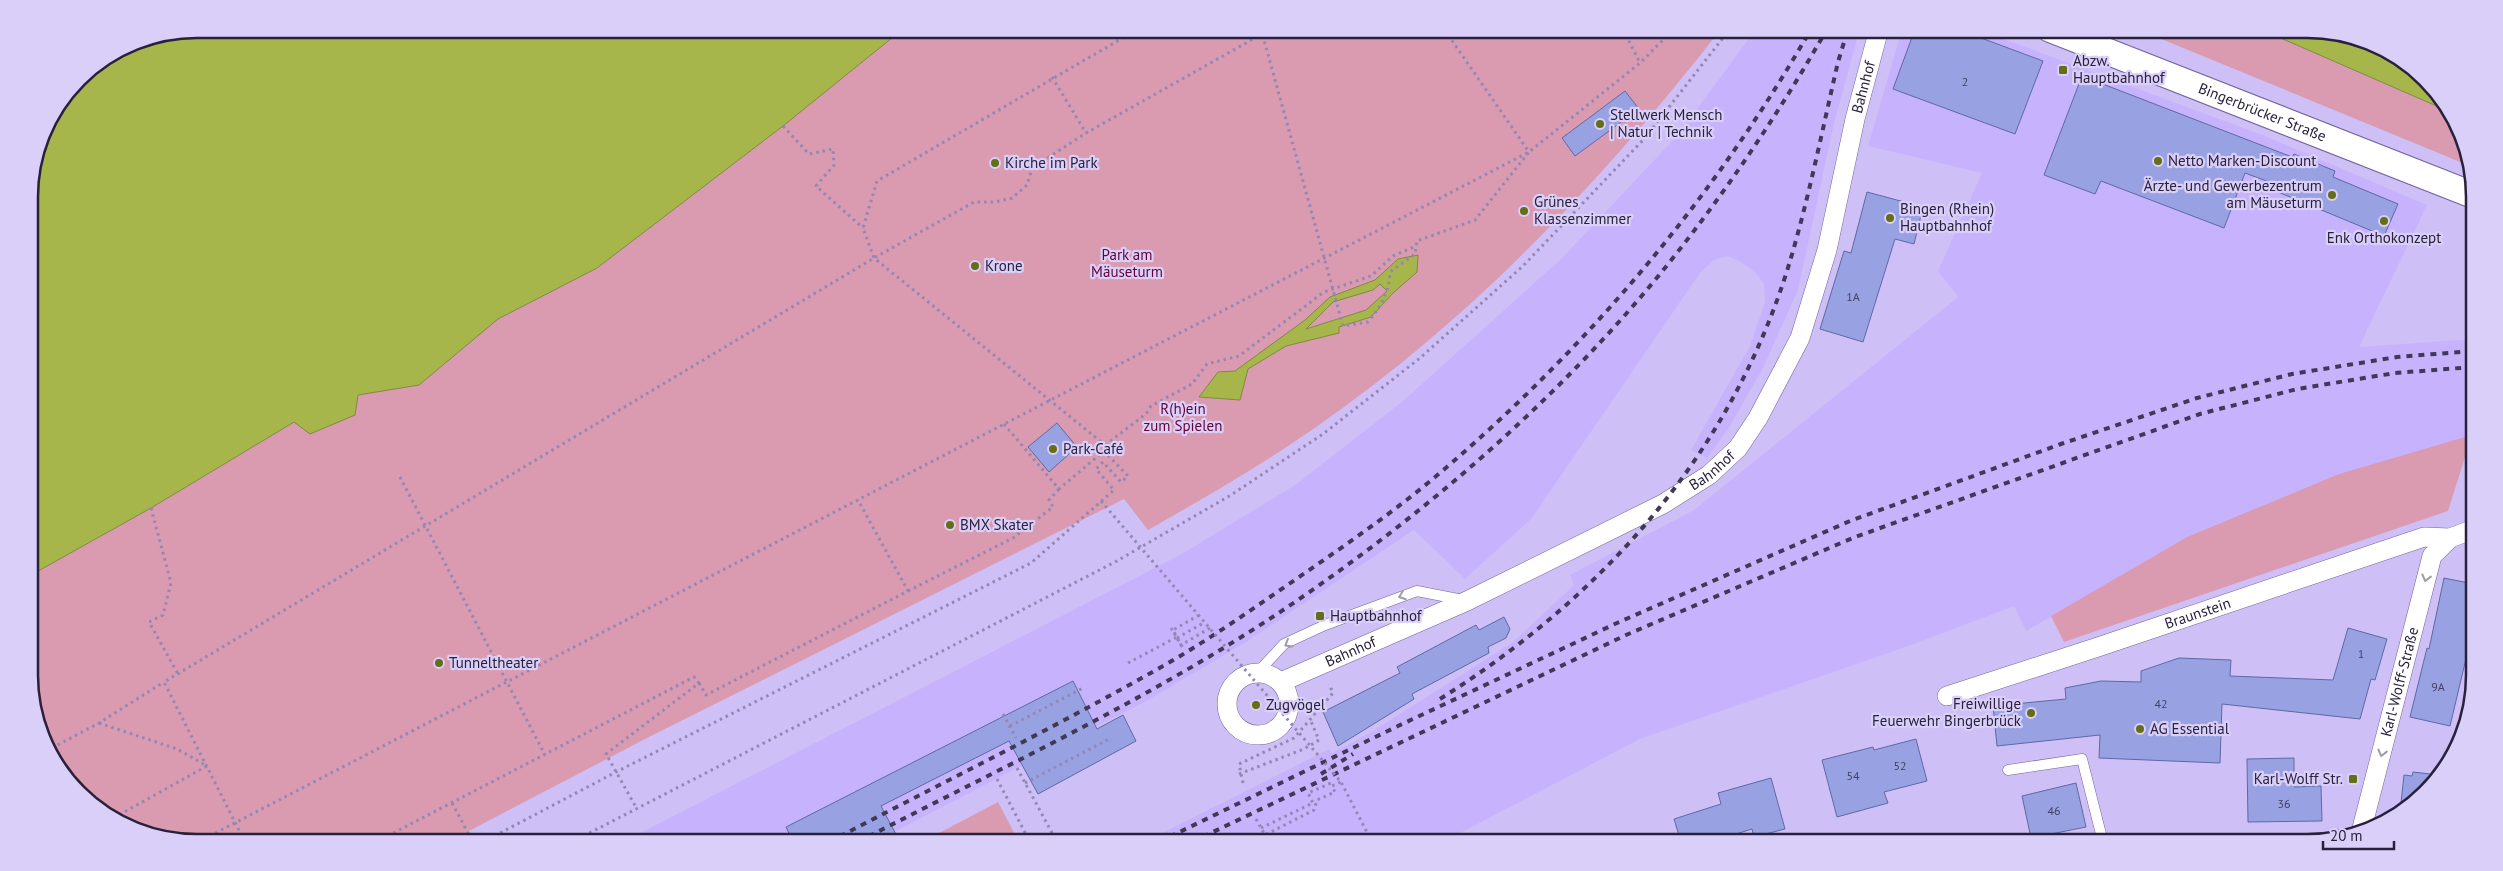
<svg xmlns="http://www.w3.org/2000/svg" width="2503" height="871" viewBox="0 0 2503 871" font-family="'PT Sans',sans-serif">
  <rect width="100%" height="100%" fill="#cec0f6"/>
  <g fill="#c7b3fd">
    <path d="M 1756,29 L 1860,29 L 1834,123 L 1798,290 L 1762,370 L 1730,426 L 1707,458 L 1691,450 L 1750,346 L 1765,302 L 1764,284 L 1756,273 L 1741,262 L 1727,256 L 1714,260 L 1700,273 L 1531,519 L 1465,579 L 1414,530 L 1246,642 L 1148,700 L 875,842 L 623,842 L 1180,555 L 1295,485 L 1403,401 L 1561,259 L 1677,136 Z"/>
    <path d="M 1905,29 L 1977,29 L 2265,136 L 2427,205 L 2359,347 L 2473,339 L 2474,435 L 2339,474 L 2187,537 L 2026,631 L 2014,606 L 1914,644 L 1640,739 L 1443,842 L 1144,842 L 1329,749 L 1332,753 L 1373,731 L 1513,642 L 1574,585 L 1570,575 L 1694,510 L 1958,297 L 1938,271 L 1982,173 L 1868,146 L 1900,36 Z"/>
  </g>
  <g fill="#da9ab0">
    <path d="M 903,29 L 1721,29 C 1605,178 1474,317 1319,425 C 1265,463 1206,497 1148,530 L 1124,499 L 647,738 L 467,832 L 462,834 L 466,842 L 197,842 L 143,833 L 71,785 L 32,707 L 31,575 L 151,508 L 294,422 L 357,395 L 419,385 L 498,319 L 597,268 L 783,126 Z"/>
    <path d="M 2137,29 L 2260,29 L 2448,111 L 2461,132 L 2470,166 Z"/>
    <path d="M 2472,435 L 2448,511 L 2064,642 L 2051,616 L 2187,537 L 2339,474 Z"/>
    <path d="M 998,802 L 1019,842 L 922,842 Z"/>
  </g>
  <g fill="#a6b64a" stroke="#808946" fill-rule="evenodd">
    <path d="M 197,29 L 903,29 L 783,126 L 597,268 L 498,319 L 419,385 L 358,395 L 355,415 L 310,434 L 294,422 L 151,508 L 31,575 L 29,185 L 46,123 L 86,71 L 133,41 Z"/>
    <path d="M 2260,29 L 2306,29 L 2360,38 L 2433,86 L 2448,111 Z"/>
    <path d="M 1418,255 L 1417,272 L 1393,293 L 1371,317 L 1339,327 L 1339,333 L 1286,346 L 1248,369 L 1240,400 L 1199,397 L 1218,372 L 1235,371 L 1305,320 L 1330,297 L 1375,280 L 1398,259 ZM 1380,284 L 1387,291 L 1366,310 L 1306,329 L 1333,302 L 1373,290 Z"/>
  </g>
  <g fill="#98a2e3" stroke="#5f68a4">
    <path d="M 1915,29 L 1957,29 L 2043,61 L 2015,134 L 1893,89 Z"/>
    <path d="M 2082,76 L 2292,157 L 2294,154 L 2335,171 L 2333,177 L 2398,204 L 2384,236 L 2278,192 L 2280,186 L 2245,173 L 2224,228 L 2101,181 L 2095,194 L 2044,175 Z"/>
    <path d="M 1625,91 L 1639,109 L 1575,156 L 1562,138 Z"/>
    <path d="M 1867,192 L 1923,207 L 1914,244 L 1895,239 L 1863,342 L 1820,329 L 1844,251 L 1851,253 Z"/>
    <path d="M 1057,423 L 1077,447 L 1049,472 L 1028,447 Z"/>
    <path d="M 2444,578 L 2474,584 L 2474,625 L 2450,726 L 2410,717 L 2427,648 L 2429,649 Z"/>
    <path d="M 1504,617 L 1510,629 L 1506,638 L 1488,647 L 1489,653 L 1412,694 L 1414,699 L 1338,746 L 1323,712 L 1400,673 L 1397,667 L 1476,625 L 1479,630 Z"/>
    <path d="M 2348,628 L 2387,639 L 2375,680 L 2371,679 L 2360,719 L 2222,704 L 2220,763 L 2099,758 L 2100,735 L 1997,746 L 1993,706 L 2066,699 L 2065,688 L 2101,681 L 2141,682 L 2141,671 L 2179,658 L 2231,660 L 2230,676 L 2333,680 Z"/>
    <path d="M 1073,681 L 1097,729 L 1123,715 L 1136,741 L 1038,794 L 1009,741 L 881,806 L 900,842 L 793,842 L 786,827 Z"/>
    <path d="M 1916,739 L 1927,781 L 1884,792 L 1888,803 L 1837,817 L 1822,760 L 1873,747 L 1874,750 Z"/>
    <path d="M 2294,758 L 2294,787 L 2321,786 L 2322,821 L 2248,822 L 2247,759 Z"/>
    <path d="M 2413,772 L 2439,775 L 2409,807 L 2400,812 L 2404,775 L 2412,776 Z"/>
    <path d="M 1771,778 L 1785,829 L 1754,837 L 1752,829 L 1710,842 L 1681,842 L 1674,819 L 1721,804 L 1718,793 Z"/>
    <path d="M 2076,783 L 2086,827 L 2031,838 L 2022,796 Z"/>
  </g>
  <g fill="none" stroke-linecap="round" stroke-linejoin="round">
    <g stroke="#74629e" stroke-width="11">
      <g id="lane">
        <path d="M 1258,672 L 1284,644 L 1325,625 L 1417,591 L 1463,600"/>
        <path d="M 2008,770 L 2082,759 L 2103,842"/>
      </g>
    </g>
    <g stroke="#74629e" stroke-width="20">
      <g id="street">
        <circle cx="1258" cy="704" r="31"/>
        <path id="s1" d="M 1281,682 L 1467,601 L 1663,504 L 1709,475 L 1738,448 L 1758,418 L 1800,338 L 1827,250 L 1855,119 L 1879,29"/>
        <path id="s2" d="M 1947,696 L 2101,646 L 2424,537 L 2450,538 L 2474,529"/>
        <path id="s3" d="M 2361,832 L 2432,556 L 2450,538"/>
      </g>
    </g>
    <g stroke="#74629e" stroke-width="28">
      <g id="secondary">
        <path id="s4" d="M 2050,29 L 2473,195"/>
      </g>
    </g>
    <g stroke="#9387b3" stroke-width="3" stroke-dasharray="2.5 4" stroke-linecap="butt">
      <path d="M 1261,29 L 1343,326 L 1368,322 C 1381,306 1389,293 1390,272 L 1415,254 L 1416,246"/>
      <path d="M 1623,29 L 1640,63"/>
      <path d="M 1052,77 L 1086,133"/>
      <path d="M 783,126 L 809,154 L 833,149 L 834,165 L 816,186 L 863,228"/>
      <path d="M 1004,424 L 1059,489 L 1104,451"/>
      <path d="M 1105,445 L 1146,414 L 1151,406 L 1192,384 L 1207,364 L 1239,356 L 1324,292 L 1371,276 L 1393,256 L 1416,246 L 1417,241 L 1475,220 L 1529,152 L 1444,29"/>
      <path d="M 400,477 L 545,755"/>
      <path d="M 151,508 L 171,583 L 163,615 L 149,622 L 178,674"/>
      <path d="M 908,591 L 1013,538 L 1053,507 L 1049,500 L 1059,489"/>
      <path d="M 1171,628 L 1183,648"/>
      <path d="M 1177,638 L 1205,622"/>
      <path d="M 1128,663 L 1177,637"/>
      <path d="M 699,683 L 706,695 L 908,591 L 858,500"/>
      <path d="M 1003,714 L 1016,738"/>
      <path d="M 99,723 L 177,749 L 207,766 L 117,816"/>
      <path d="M 1010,726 L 1085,687"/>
      <path d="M 52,748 L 99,723 L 164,682"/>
      <path d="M 52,748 L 73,787"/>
      <path d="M 1017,768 L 1057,842"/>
      <path d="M 1239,774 L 1304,749 L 1319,740 L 1310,719"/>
      <path d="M 997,779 L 1030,842"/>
      <path d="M 1025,783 L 1109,739"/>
      <path d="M 1243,783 L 1239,764 L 1294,738 L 1333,693 L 1329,684"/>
      <path d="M 452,803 L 473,842"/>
      <path d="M 1256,819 L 1265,835 L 1314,810 L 1317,800 L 1335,792 L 1332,786 L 1341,782"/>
      <path d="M 1261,828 L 1313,803 L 1308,793 L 1331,783 L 1332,786"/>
      <path d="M 198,842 L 1529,152 L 1640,63 L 1674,29"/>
      <path d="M 245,842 L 164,682 L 874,258 L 974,202 L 995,202 L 1012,198 L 1027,185 L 1032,168 L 1086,133 L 1271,29"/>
      <path d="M 376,842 L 694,677 L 699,683 L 606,754 L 637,809"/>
      <path d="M 483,842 L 616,772 L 1031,563 L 1114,490 L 1096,469 L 1103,462 L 1121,482 L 1128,476 L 1104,451 L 1105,445 L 874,258 L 863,228 L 877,181 L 1138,29"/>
      <path d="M 572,842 L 1115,562 L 1231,495 L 1323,434 L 1420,358 L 1523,266 L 1644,139 L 1730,29"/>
    </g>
    <use href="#lane" stroke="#fff" stroke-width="10"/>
    <use href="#street" stroke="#fff" stroke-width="19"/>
    <use href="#secondary" stroke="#fff" stroke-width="26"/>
    <g stroke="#413856" stroke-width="4" stroke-dasharray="6 6" stroke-linecap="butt">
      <path d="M 1440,699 C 1602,597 1728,457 1787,271 C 1808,203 1822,131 1838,62 L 1848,29"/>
      <path d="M 1321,774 L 1353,754"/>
      <path d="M 829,842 C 940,784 1054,728 1163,666 C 1207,641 1248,612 1289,584 C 1341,548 1393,513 1441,472 C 1589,346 1715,197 1811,29"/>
      <path d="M 858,842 C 995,771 1139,704 1268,620 C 1411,526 1551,407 1660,274 C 1722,198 1778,115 1827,29"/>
      <path d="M 1159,842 L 1398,726 L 1617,623 L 1850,521 L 2061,444 L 2197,398 L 2292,374 L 2397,357 L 2473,351"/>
      <path d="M 1192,842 L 1626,635 L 1855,537 L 2200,414 L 2297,389 L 2395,373 L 2473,367"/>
    </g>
    <g stroke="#9387b3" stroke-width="3" stroke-dasharray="2.5 4" stroke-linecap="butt">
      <path d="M 1101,501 L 1341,782 L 1372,842"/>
      <path d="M 1199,615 L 1173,630 L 1181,645 L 1210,628"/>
    </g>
  </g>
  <defs><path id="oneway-chevron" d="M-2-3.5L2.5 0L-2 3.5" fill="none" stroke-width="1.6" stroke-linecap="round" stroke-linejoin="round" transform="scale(1.25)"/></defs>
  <g stroke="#9f9ba7">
    <use href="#oneway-chevron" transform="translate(2426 578) rotate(104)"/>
    <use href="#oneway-chevron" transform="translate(1402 596) rotate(160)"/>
    <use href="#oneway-chevron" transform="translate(1288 644) rotate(149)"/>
    <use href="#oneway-chevron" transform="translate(2382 753) rotate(104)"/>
  </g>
  <g fill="#646e17" stroke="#d9cff8" stroke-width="2">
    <rect x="2058" y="65" width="10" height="10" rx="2.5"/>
    <circle cx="1600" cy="124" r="5"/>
    <circle cx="2158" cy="161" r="5"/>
    <circle cx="995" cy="163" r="5"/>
    <circle cx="2332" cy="195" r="5"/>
    <circle cx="1524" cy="211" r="5"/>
    <circle cx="1890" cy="218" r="5"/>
    <circle cx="2384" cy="221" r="5"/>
    <circle cx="975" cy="266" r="5"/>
    <circle cx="1053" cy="449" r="5"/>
    <circle cx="950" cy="525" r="5"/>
    <rect x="1315" y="611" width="10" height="10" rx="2.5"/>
    <circle cx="439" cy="663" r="5"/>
    <circle cx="1256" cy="705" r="5"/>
    <circle cx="2031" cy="713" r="5"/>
    <circle cx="2140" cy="729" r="5"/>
    <rect x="2348" y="774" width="10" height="10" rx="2.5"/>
  </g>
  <g text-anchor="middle" stroke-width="4.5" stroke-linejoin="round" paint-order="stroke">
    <g font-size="12" fill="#454165">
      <text x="1965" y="86">2</text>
      <text x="1853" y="301">1A</text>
      <text x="2361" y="658">1</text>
      <text x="2438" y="691">9A</text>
      <text x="2161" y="708">42</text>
      <text x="1900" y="770">52</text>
      <text x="1853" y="780">54</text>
      <text x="2284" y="808">36</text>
      <text x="2054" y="815">46</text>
    </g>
    <g font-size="15" fill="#29213b" stroke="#d9cff8" text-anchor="start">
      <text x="2073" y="66">Abzw.<tspan x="2073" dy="17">Hauptbahnhof</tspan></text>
      <text x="1610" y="120">Stellwerk Mensch<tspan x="1610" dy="17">| Natur | Technik</tspan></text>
      <text x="2168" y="166">Netto Marken-Discount</text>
      <text x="1005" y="168">Kirche im Park</text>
      <text x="2322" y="191" text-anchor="end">Ärzte- und Gewerbezentrum<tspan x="2322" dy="17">am Mäuseturm</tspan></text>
      <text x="1534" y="207">Grünes<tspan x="1534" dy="17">Klassenzimmer</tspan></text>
      <text x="1900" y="214">Bingen (Rhein)<tspan x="1900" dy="17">Hauptbahnhof</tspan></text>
      <text x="2384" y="243" text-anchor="middle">Enk Orthokonzept</text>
      <text x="985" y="271">Krone</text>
      <text x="1063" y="454">Park-Café</text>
      <text x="960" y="530">BMX Skater</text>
      <text x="1330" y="621">Hauptbahnhof</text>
      <text x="449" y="668">Tunneltheater</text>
      <text x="2021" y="709" text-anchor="end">Freiwillige<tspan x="2021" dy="17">Feuerwehr Bingerbrück</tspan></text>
      <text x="1266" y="710">Zugvögel</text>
      <text x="2150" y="734">AG Essential</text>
      <text x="2343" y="784" text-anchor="end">Karl-Wolff Str.</text>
    </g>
    <g font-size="15" fill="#29213b" stroke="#d9cff8">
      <text dy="5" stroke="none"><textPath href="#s1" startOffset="901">Bahnhof</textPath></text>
      <text dy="5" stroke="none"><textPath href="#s4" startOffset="228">Bingerbrücker Straße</textPath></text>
      <text dy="5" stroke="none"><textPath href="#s1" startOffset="481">Bahnhof</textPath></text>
      <text dy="5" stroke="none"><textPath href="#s2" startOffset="264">Braunstein</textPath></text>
      <text dy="5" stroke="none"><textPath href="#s1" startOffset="76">Bahnhof</textPath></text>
      <text dy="5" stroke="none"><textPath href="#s3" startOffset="155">Karl-Wolff-Straße</textPath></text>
    </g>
    <g font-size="15" fill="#620235" stroke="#d9cff8">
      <text x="1127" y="260">Park am<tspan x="1127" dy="17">Mäuseturm</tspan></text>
      <text x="1183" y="414">R(h)ein<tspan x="1183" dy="17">zum Spielen</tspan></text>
    </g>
  </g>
  <path d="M0 0H2503V871H0ZM197 38H2307A159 159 0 0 1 2466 197V675A159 159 0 0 1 2307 834H197A159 159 0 0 1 38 675V197A159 159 0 0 1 197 38Z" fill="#d9cff8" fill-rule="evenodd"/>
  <path fill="none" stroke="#29213b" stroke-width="2.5" d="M197 38H2307A159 159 0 0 1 2466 197V675A159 159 0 0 1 2307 834H197A159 159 0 0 1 38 675V197A159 159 0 0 1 197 38Z"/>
  <path d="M2323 841v8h71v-8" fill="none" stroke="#29213b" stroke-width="2.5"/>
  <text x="2330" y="841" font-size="15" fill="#29213b" stroke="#d9cff8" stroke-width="4" paint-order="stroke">20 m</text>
</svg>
